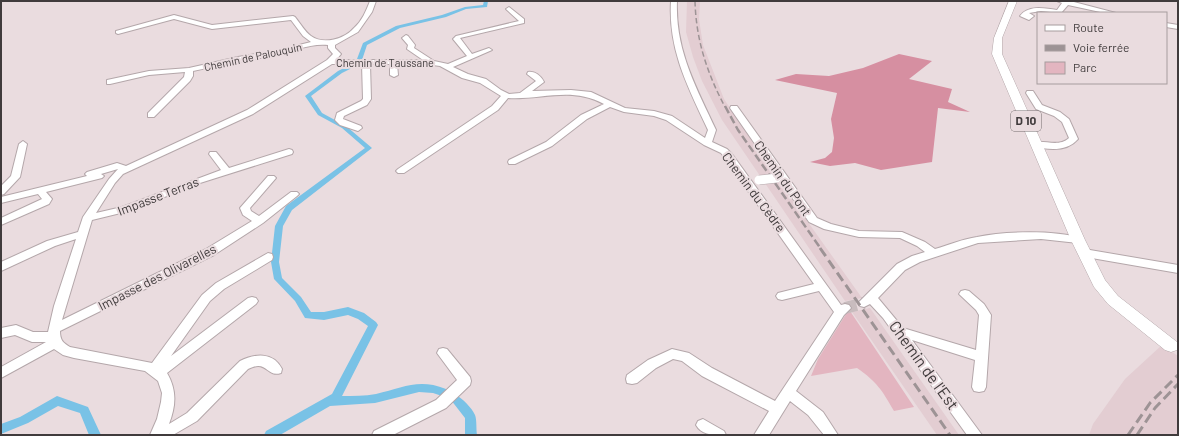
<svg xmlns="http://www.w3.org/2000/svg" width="1179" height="436" viewBox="0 0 1179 436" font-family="Barlow,sans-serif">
  <rect width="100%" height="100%" fill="#eadcdf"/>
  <g fill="#e3cdd2">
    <path d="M 687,1 L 700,1 L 699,19 L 703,45 L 724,99 L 773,173 L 862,298 L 845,301 L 722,120 L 702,81 L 693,57 L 686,32 Z"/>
    <path d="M 870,308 L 959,435 L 937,435 L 852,312 Z"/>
    <path d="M 1162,345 L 1178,356 L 1178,435 L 1089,435 L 1093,424 L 1125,379 Z"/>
  </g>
  <path fill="#e3b5c0" d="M 848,311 L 850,311 L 914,407 L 894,411 C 882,390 877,382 857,368 L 811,376 L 818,359 Z"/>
  <path fill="#d68fa1" d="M 899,54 L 932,61 L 909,79 L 952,89 L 948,102 L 970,112 L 938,108 L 932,162 L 881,170 L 855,163 L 830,166 L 810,162 L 825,158 L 832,152 L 834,138 L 831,119 L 837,93 L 775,80 L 796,74 L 829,76 L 863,68 Z"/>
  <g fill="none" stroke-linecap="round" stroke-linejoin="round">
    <g fill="#79c2e6" fill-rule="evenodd">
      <path d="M 484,1 L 488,1 L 487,7 L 466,9 L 446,17 L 400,28 L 367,45 L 362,60 L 357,59 L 363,43 L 396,26 L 442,15 L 465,7 L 483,5 Z"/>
      <path d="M 356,62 L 358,63 L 358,65 L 342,73 L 311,96 L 322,113 L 346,126 L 372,148 L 292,210 L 283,226 L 279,262 L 282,278 L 301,297 L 311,312 L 324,312 L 348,307 L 364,313 L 376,322 L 378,325 L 342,396 C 353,396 365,396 376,394 C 403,388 418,378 446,389 L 447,392 L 446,395 L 442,396 L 433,393 L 419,392 L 375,403 L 330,406 L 280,435 L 264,435 L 266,431 L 332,394 L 368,326 L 358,319 L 348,315 L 324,320 L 305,318 L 295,301 L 274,279 L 271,262 L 275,226 L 286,206 L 365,148 L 342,128 L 318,115 L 305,96 L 338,71 Z"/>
      <path d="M 456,395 C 462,398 472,408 475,415 C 477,420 476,429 477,435 L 465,435 L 465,418 L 451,400 L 452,397 Z"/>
      <path d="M 57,396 L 88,407 L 101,435 L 89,435 L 80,413 L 58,406 L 28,423 L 1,434 L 1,424 L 20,417 Z"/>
    </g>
    <path stroke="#c8bcbe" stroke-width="12" stroke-dasharray="12 6" stroke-linecap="butt" d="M 845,308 L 864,303"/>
    <g stroke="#b4a7aa" stroke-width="2">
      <g id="minor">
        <path d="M 370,1 L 376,1 L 372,12 L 358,32 L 335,45 L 335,48 L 341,54 L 336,60 L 423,60 L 407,49 L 408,45 L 402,38 L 406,35 L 408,36 L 415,45 L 414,48 L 434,61 L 448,64 L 467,56 L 453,39 L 456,36 L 519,21 L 507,10 L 506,9 L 509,7 L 524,19 L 524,23 L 460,38 L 472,54 L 489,48 L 492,50 L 453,67 L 468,74 L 486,79 L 501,90 L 509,94 L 520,93 L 536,81 L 527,74 L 528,72 C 535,71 541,76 544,82 L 532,91 L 571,90 L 591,92 L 625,108 L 654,111 L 672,116 L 705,138 L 708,130 C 688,87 668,50 671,1 L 677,1 C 675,50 696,87 716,130 L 712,142 L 727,149 L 732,154 L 841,305 L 845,304 L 849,305 L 851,308 L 844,315 L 796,391 L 823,412 L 838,435 L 824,435 L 808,415 L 790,401 L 769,435 L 754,435 L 769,411 L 702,376 L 682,361 L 673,359 L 656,368 L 637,383 L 632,384 L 627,383 L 626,379 L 627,375 L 648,360 L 672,349 L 689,353 L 712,368 L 775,401 L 834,312 L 819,291 L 782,300 L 778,299 L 776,296 L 778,293 L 814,284 L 721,153 L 704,145 L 666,120 L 654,116 L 624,112 L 610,107 L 587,119 L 552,146 L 515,164 L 509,164 L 508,162 L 509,160 L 546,142 L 581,115 L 604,104 C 571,86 542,100 508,98 L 498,110 L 404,173 L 398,173 L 396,171 L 398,169 L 492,106 L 501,96 L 480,83 L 462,78 L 440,66 L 425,64 L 397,64 L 398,75 L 394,77 L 390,75 L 390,64 L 370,64 L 371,99 L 367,105 L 344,116 L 343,119 L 361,126 L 362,128 L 358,131 L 340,125 L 335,120 L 337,113 L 361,101 L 363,99 L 362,64 L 332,64 L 253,114 L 123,174 L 115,183 L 96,213 L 122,207 L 221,170 L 209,154 L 210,152 L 216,152 L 229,168 L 289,149 L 292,150 L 293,152 L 292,154 L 200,183 L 129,211 L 92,220 L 62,320 L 206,249 L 252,221 L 243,215 L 240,208 L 268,176 L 274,176 L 276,178 L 250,208 L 251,211 L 259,216 L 291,192 L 297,192 L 299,194 L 297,196 L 263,223 L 214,255 L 60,331 C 60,340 63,343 70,347 L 152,363 L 202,295 L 216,283 L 268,253 L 272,254 L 273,257 L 272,260 L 224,289 L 210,301 L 171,356 L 248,298 L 252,297 L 256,298 L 258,301 L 256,304 L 167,373 C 177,390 176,406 169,424 L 187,413 L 240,361 C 254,354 273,351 282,369 L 281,373 C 266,378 268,359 248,369 L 197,421 L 173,435 L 150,435 L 157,419 L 161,402 L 162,393 L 158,381 L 145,371 L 74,358 L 63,355 L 54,349 L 1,378 L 1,367 L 46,342 L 32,342 L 15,335 L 1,338 L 1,328 L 16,325 L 33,332 L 48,332 L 54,306 L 76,239 L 55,246 L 1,271 L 1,262 L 47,241 L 78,232 L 83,217 L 109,179 L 118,169 L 101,174 L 104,176 L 102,178 L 46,192 L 52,199 L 49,204 L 1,225 L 1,218 L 42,199 L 38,194 L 1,203 L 1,197 L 87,176 L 85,174 L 87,172 L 117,163 L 126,166 L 247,110 L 327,60 L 333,54 L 328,48 L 328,45 C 310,43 293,52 274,55 C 247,61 220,65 193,71 L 193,76 L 190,81 L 154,117 L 148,117 L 148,113 L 184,77 L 185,72 L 149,75 L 110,84 L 107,84 L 107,80 L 149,71 L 189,68 L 238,57 L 275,51 L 311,42 L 303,36 L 291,20 L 212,29 L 174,19 L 118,34 L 116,33 L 116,31 L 174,15 L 212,25 L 293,16 L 295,17 C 300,23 305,32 311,36 C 323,45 345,39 354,28 C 362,21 366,11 370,1 Z"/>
        <path d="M 1057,1 L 1070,1 L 1116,13 L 1105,13 L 1068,5 L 1061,13 L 1041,11 L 1029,13 L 1034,16 L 1029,20 L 1020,16 C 1028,5 1044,8 1057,10 L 1062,3 Z"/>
        <path d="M 1166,23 L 1178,25 L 1178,29 L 1166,27 Z"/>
        <path d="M 1027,91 L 1033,91 L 1042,105 L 1060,112 L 1069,119 L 1078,139 C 1067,152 1048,150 1033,146 L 1032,144 C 1040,137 1057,149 1069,138 L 1062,122 L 1054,116 L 1036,109 L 1026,93 Z"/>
        <path d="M 731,106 L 737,106 L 817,218 L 831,224 L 859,231 L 902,232 L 925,242 L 935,249 C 949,245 963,239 977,237 C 1005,231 1054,230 1082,238 L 1083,240 L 1082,242 L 1078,243 L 1041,239 L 978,243 L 920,262 L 905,270 L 878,298 L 903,328 L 976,350 L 979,315 L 976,310 L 959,294 L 961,291 L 965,290 L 969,291 L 984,304 L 991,315 L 986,387 L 984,391 L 979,392 L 974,391 L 972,387 L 975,360 L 912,340 L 982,435 L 967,435 L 883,318 L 870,304 L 864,307 L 860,306 L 858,303 L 897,264 L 912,256 L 925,252 L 917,246 L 900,238 L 859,237 L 824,229 L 809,222 L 730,108 Z"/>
        <path d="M 23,141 L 27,144 L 20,177 L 4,194 L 1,195 L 1,186 L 11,176 L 19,144 Z"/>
        <path d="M 1084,249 L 1178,265 L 1178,273 L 1080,256 L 1079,253 L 1080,250 Z"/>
        <path d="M 443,348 L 447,349 L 470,377 L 471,381 L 470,385 L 446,408 L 393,435 L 372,435 L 374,431 L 436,400 L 457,380 L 437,353 L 439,349 Z"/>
        <path d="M 703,419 L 724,431 L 726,435 C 715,435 702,436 696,425 L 698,421 Z"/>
      </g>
    </g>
    <g stroke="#b4a7aa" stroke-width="1">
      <path id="major" d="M 1009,1 L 1017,1 L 1002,38 L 1002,54 L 1085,240 L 1105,280 L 1118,296 L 1177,342 L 1178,344 L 1177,350 L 1171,352 L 1165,350 L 1108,304 L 1094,287 L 1071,240 L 992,54 L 994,38 Z"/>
    </g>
    <use href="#minor" fill="#fff" fill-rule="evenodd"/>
    <use href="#major" fill="#fff" fill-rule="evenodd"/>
    <path stroke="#9d9395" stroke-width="1.5" stroke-dasharray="5.5 3" stroke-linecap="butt" d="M 695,1 C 696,40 707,73 725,107"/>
    <path stroke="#9d9395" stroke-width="2.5" stroke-dasharray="8 3.5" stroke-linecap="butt" d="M 725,106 L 738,130 L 821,249"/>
    <g stroke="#9d9395" stroke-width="3" stroke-dasharray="10 5" stroke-linecap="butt">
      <path d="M 820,248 L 950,435"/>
      <path d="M 1128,435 L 1150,403 L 1178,375"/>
      <path d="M 1137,435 L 1155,408 L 1178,384"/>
    </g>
    <g stroke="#b4a7aa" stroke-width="10" stroke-linecap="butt">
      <path id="minor-bridge" d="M 759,180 L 777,178"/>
    </g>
    <use href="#minor-bridge" stroke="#fff" stroke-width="9"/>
  </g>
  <g text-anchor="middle" stroke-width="4" stroke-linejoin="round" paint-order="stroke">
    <g font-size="11" fill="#403b3c" stroke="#eadcdf">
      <text transform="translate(253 57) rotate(-12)" y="4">Chemin de Palouquin</text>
      <text x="385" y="67">Chemin de Taussane</text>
    </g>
    <rect fill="#eadcdf" stroke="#736b6d" stroke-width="1" x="1011" y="111" width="30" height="20" rx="3"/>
    <g font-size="12" font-weight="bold" fill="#403b3c">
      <text x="1026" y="125">D 10</text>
    </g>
    <g font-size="13" fill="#403b3c" stroke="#eadcdf">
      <text transform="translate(783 178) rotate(55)" y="5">Chemin du Pont</text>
      <text transform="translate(754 192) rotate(53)" y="5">Chemin du Cèdre</text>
      <text transform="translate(158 196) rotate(-21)" y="5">Impasse Terras</text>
      <text transform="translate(157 277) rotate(-27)" y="5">Impasse des Olivarelles</text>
    </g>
    <g font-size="16" fill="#403b3c" stroke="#eadcdf">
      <text transform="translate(924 365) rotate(54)" y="6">Chemin de l'Est</text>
    </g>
  </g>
  <rect width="1179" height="436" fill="none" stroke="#403b3c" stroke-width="4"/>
  <rect x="1037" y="12" width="130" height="72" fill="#eadcdf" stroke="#a69c9e"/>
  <rect x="1045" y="25" width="20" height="6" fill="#ffffff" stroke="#a69c9e"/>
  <text x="1073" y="32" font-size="12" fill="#403b3c">Route</text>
  <rect x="1045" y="45" width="20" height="6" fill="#9d9395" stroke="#a69c9e"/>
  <text x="1073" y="52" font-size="12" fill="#403b3c">Voie ferrée</text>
  <rect x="1045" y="62" width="20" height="12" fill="#e3b5c0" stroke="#a69c9e"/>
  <text x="1073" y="72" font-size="12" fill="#403b3c">Parc</text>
</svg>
